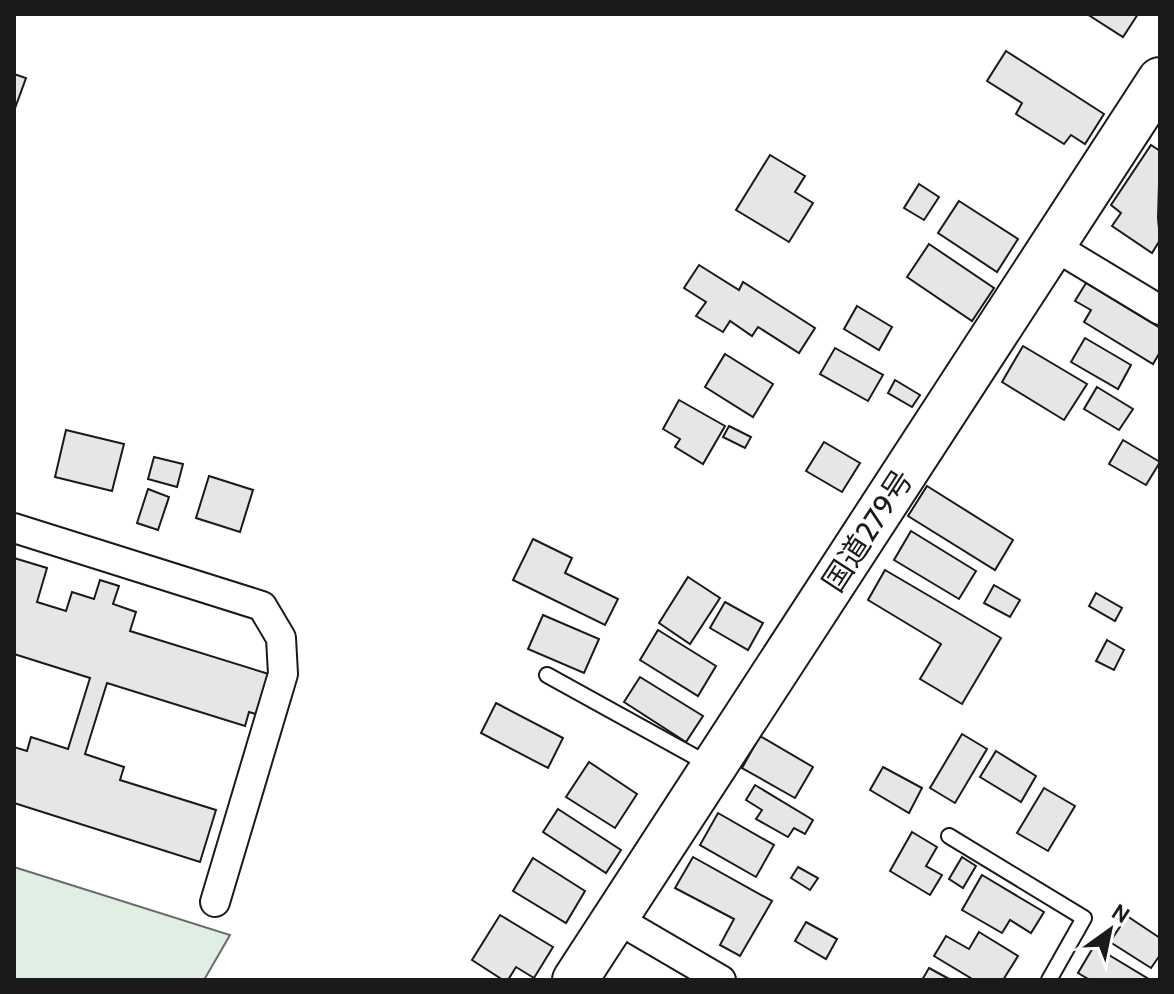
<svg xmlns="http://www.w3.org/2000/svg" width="1174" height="994" viewBox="0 0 1174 994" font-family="Cabin,'Noto Sans JP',sans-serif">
  <rect width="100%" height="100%" fill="#fff"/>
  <path fill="#e0efe3" stroke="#6a6a6a" stroke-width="2" d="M 14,867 L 230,935 L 204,980 L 14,980 Z"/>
  <g fill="#e6e6e6" stroke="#1a1a1a" stroke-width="2">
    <path d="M 1087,14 L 1138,14 L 1123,37 Z"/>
    <path d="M 1006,51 L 1104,114 L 1085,144 L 1071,135 L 1064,144 L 1016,114 L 1022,103 L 987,81 Z"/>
    <path d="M 14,74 L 26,78 L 14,111 Z"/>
    <path d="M 1151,145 L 1160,151 L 1158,218 L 1160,240 L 1152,253 L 1112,226 L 1121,213 L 1111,205 Z"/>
    <path d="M 770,155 L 805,176 L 795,192 L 813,203 L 789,242 L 736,210 Z"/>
    <path d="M 919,184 L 939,197 L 924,220 L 904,208 Z"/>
    <path d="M 959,201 L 1018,239 L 997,272 L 938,233 Z"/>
    <path d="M 929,244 L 994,288 L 972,321 L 907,277 Z"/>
    <path d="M 699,265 L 739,290 L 743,282 L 815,328 L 799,353 L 758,327 L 752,336 L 730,321 L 723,332 L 696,316 L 706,302 L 684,288 Z"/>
    <path d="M 1086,283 L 1160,328 L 1160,352 L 1153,364 L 1084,322 L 1091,310 L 1075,301 Z"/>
    <path d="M 857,306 L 892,327 L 879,350 L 844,329 Z"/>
    <path d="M 1085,338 L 1131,365 L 1118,389 L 1071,362 Z"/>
    <path d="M 1023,346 L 1087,384 L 1064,420 L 1002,382 Z"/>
    <path d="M 835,348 L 883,375 L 868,401 L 820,374 Z"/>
    <path d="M 725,354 L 773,384 L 753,417 L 705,387 Z"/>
    <path d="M 895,380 L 920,395 L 912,407 L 888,393 Z"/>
    <path d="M 1097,387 L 1133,409 L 1119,430 L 1084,409 Z"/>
    <path d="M 679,400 L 725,426 L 703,464 L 675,447 L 680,439 L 663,429 Z"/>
    <path d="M 729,426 L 751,437 L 745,448 L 723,437 Z"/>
    <path d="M 66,430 L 124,444 L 112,491 L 55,477 Z"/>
    <path d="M 1123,440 L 1160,462 L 1146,485 L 1109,464 Z"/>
    <path d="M 824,442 L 860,463 L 842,492 L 806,471 Z"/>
    <path d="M 154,457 L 183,464 L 177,487 L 148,479 Z"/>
    <path d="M 209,476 L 253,490 L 240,532 L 196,518 Z"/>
    <path d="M 927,486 L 1013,540 L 995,570 L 908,516 Z"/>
    <path d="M 148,489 L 169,497 L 158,530 L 137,523 Z"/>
    <path d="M 911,531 L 976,571 L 959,599 L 894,560 Z"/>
    <path d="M 533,539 L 572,558 L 565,573 L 618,599 L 605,625 L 513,580 Z"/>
    <path d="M 14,558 L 47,568 L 37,602 L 66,611 L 72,592 L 94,599 L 100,580 L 119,586 L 113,604 L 136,612 L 130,631 L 272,675 L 259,715 L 249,712 L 245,726 L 107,683 L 85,754 L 124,767 L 120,780 L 216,810 L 200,862 L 14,803 L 14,747 L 27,751 L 31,737 L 68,749 L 90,678 L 14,654 Z"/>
    <path d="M 885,570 L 1001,638 L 962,704 L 920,679 L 941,644 L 868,600 Z"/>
    <path d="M 688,577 L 720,598 L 690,644 L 659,623 Z"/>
    <path d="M 994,585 L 1020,600 L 1010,617 L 984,603 Z"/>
    <path d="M 1096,593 L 1122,608 L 1115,621 L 1089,606 Z"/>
    <path d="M 725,602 L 763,623 L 748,650 L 710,628 Z"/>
    <path d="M 543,615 L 599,639 L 584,673 L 528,649 Z"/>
    <path d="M 658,630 L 716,666 L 698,696 L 640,660 Z"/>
    <path d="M 1107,640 L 1124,650 L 1114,670 L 1096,661 Z"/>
    <path d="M 640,677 L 703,716 L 686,742 L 624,702 Z"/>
    <path d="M 496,703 L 563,738 L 548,768 L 481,733 Z"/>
    <path d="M 962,734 L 987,749 L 955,803 L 930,788 Z"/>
    <path d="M 760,736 L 813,767 L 795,798 L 742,768 Z"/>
    <path d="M 996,751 L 1036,776 L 1021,802 L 980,777 Z"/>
    <path d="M 589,762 L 637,794 L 615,828 L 566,797 Z"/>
    <path d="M 883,767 L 922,788 L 909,813 L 870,790 Z"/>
    <path d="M 755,785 L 813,820 L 805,834 L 794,828 L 788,837 L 756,819 L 762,810 L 746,800 Z"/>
    <path d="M 1044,788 L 1075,806 L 1048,851 L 1017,833 Z"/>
    <path d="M 558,809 L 621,850 L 606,873 L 543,832 Z"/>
    <path d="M 718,813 L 774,845 L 756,877 L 700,845 Z"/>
    <path d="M 912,832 L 937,847 L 926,866 L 942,875 L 930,895 L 890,871 Z"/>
    <path d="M 693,857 L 772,901 L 740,956 L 720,945 L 734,919 L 675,888 Z"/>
    <path d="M 962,857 L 976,866 L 963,888 L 949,879 Z"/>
    <path d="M 533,858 L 585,891 L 566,923 L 513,891 Z"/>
    <path d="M 798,867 L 818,878 L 810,890 L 791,878 Z"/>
    <path d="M 982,875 L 1044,912 L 1031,933 L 1010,920 L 1002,933 L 962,910 Z"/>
    <path d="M 500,915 L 553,947 L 534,978 L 516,967 L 508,980 L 503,980 L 472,960 Z"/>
    <path d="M 1127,916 L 1160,938 L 1160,955 L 1151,968 L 1110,942 Z"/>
    <path d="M 806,922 L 837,939 L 826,959 L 795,941 Z"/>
    <path d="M 979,932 L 1018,956 L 1003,980 L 974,980 L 934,956 L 946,936 L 969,949 Z"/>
    <path d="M 1094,946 L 1147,978 L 1145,980 L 1090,980 L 1078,973 Z"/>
    <path d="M 929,968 L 951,980 L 922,980 Z"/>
  </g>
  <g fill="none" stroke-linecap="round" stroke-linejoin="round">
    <g stroke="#1a1a1a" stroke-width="18">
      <g id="service">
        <path d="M 547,675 L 708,764"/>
        <path d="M 949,836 L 1084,918 L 1049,980"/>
      </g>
    </g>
    <g stroke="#1a1a1a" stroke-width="32">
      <g id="minor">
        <path d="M 1054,246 L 1160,310"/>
        <path d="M 14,528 L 262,606 L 281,638 L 283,674 L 215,902"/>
        <path d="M 615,918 L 721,980"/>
      </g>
    </g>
    <g stroke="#1a1a1a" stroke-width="48">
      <path id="trunk" d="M 575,980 L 1160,80"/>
    </g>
    <use href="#service" stroke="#fff" stroke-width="14"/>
    <use href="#minor" stroke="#fff" stroke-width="28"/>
    <use href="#trunk" stroke="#fff" stroke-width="44"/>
  </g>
  <g text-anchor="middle" stroke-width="6" stroke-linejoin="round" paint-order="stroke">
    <g font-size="30" fill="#1a1a1a" stroke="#fff">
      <text transform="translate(868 531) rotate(-57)" y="10">国道279号</text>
    </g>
  </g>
  <rect width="1174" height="994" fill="none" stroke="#1a1a1a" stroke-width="32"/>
  <g transform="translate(1110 930) rotate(33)" stroke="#ffffff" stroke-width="6" paint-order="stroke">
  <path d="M0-6L14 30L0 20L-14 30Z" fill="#1a1a1a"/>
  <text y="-12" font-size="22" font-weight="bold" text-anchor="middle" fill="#1a1a1a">N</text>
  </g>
</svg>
